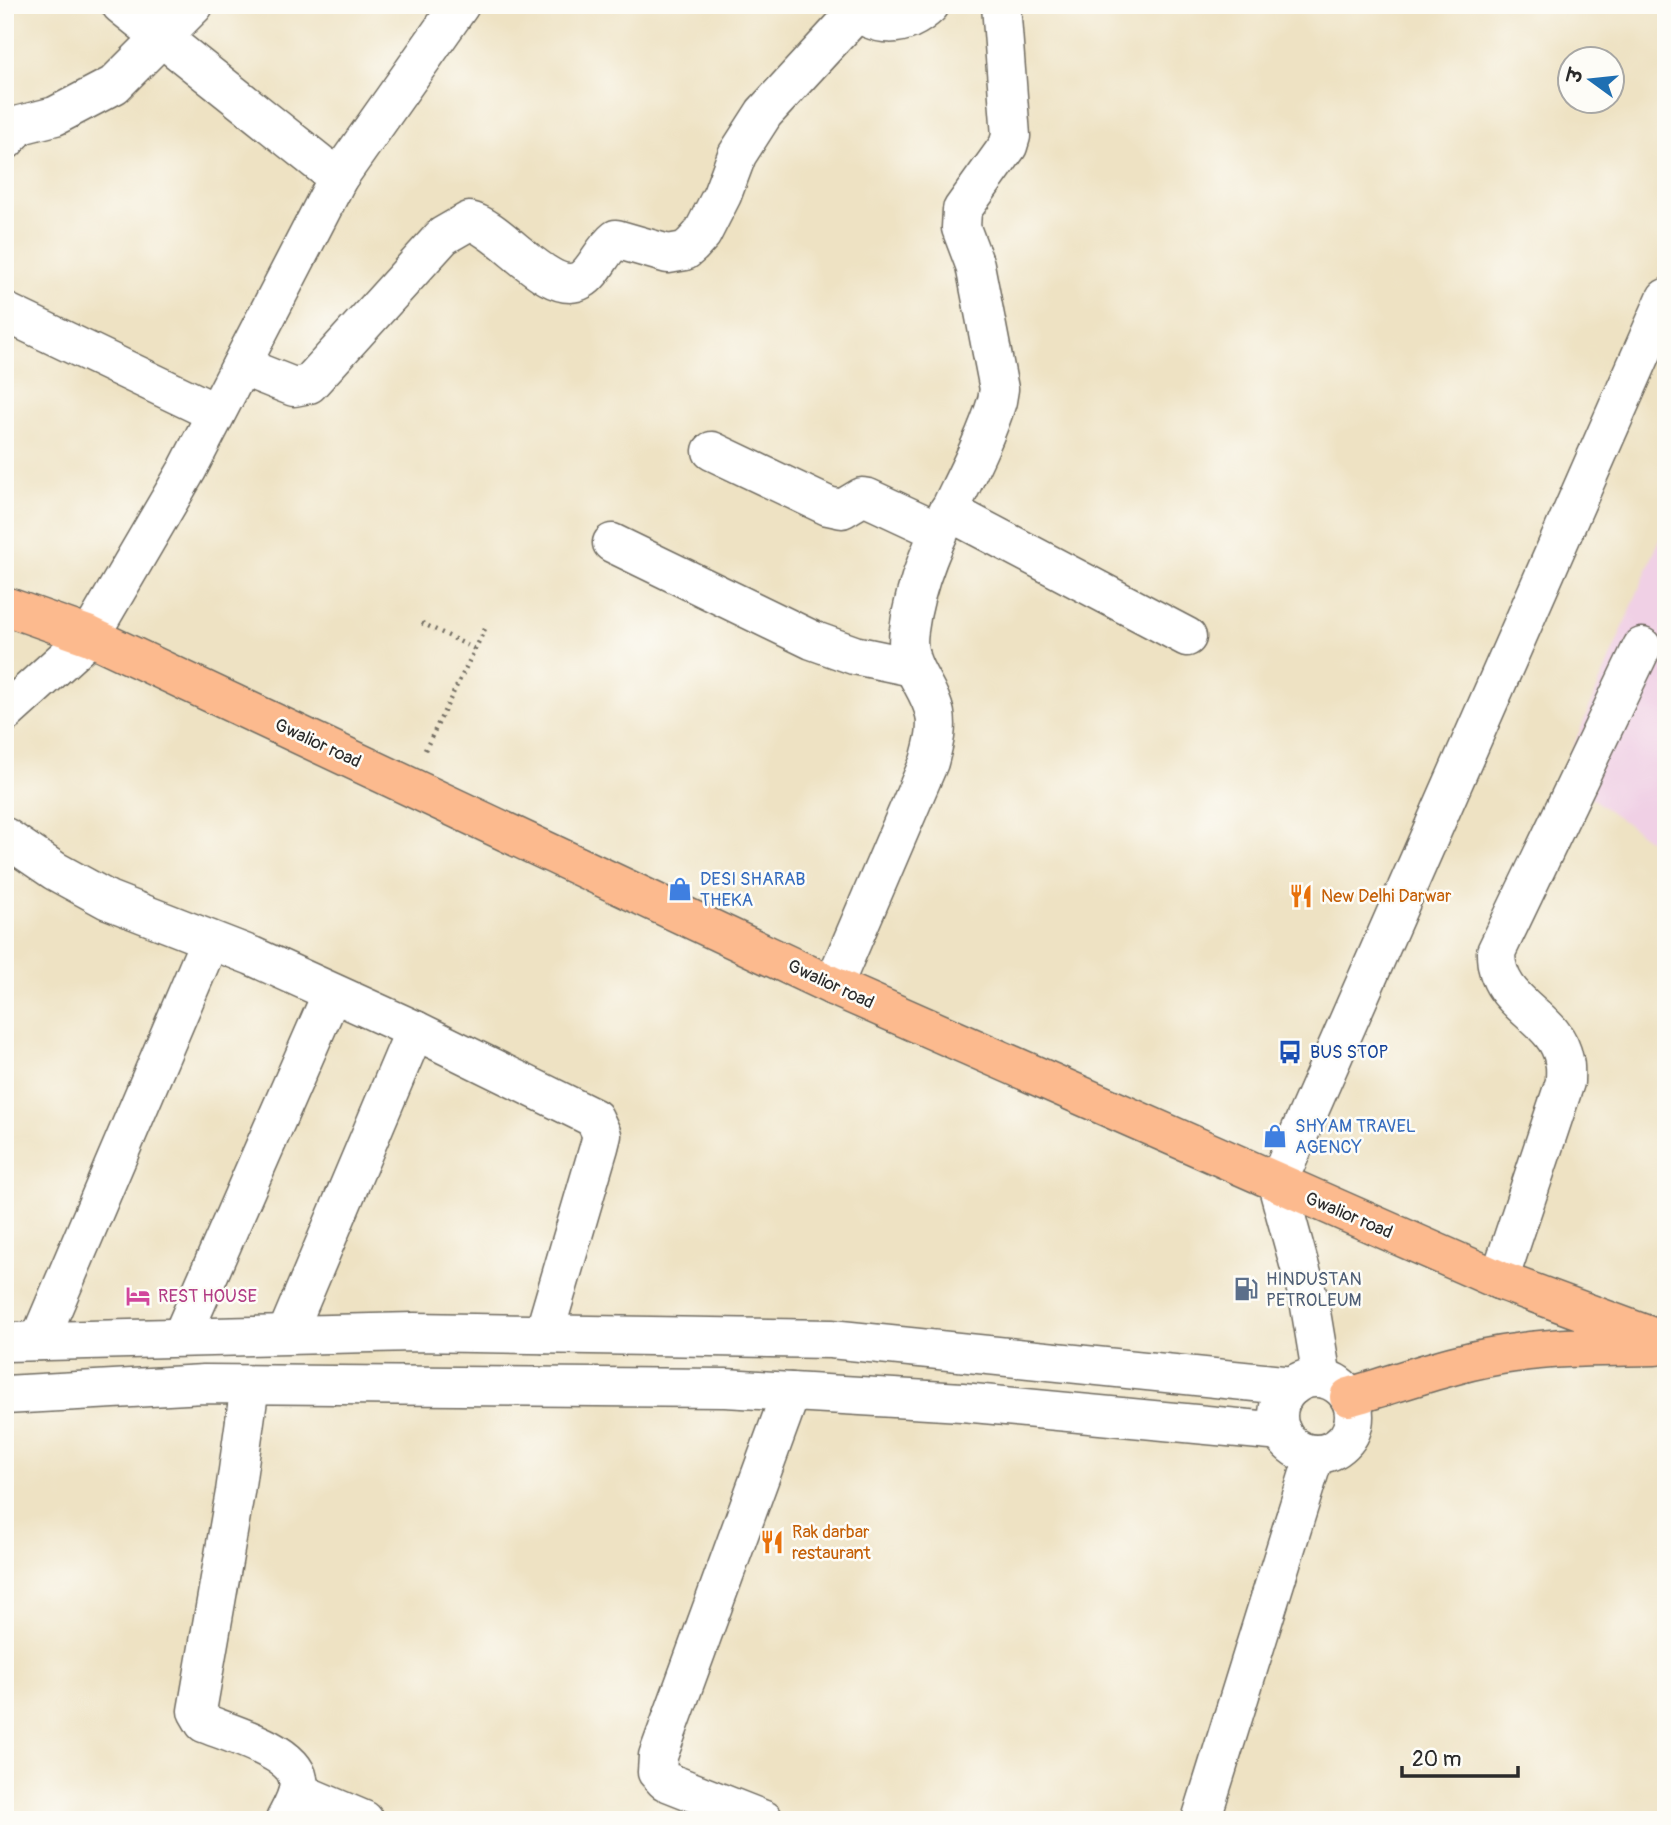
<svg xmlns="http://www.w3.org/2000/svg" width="1671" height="1825" viewBox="0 0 1671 1825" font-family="Pangolin,'Playpen Sans Deva',sans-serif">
  <rect width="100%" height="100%" fill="#fdfcf7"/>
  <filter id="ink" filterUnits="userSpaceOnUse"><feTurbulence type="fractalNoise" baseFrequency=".0143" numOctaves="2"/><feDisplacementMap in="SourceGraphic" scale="14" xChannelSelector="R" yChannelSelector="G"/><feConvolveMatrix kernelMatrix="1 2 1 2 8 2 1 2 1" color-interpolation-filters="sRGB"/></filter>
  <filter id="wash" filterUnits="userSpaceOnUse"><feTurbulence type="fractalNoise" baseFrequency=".00686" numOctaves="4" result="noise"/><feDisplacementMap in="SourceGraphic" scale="28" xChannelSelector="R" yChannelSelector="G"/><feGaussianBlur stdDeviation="1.57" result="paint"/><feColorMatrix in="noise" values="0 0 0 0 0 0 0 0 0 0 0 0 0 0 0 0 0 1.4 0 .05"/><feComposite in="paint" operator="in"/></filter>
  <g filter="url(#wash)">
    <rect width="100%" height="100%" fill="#eee2c3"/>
    <path fill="#f0d0e5" d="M 1666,524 L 1666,852 L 1561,776 Z"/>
  </g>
  <g filter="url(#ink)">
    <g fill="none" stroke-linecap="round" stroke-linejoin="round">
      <g stroke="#6f6b60" stroke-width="41">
        <g id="minor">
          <path d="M 121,5 L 338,178"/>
          <path d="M 849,5 C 876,29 904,30 930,5"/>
          <path d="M 5,141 L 20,125 L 55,116 L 114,85 L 194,5"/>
          <path d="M 5,312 L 216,413"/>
          <path d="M 241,366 L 294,387 L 309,384 L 443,236 L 469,221 C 501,227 549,298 581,280 C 595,272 602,250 616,239 L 668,254 L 685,251 L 692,245 L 702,234 L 722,195 L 737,155 L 764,113 L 857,12"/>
          <path d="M 712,451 L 828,506 L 842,509 L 862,497 L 868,498 L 939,531"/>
          <path d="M 948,511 L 1187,637"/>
          <path d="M 612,543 L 812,640 L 854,655 L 912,667"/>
          <path d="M 5,713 L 90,636 L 187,470 L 338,178 L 460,5"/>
          <path d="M 5,837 L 55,871 L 108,900 L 252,956 L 415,1030 L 594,1118 L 602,1135 L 599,1147 L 544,1334"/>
          <path d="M 833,986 L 929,762 C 933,746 938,731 935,714 C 928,682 903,668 909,630 C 919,547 973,479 997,401 L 999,389 L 975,265 L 961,228 L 962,210 L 1008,146 L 1011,136 L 1001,5"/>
          <path d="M 1499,1280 L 1565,1082 C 1565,1075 1566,1067 1564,1060 C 1556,1014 1495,1006 1496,952 L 1642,647"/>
          <path d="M 287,1333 L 415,1030"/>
          <path d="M 182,1336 L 332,993"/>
          <path d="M 39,1341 L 210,940"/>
          <path d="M 5,1342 L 414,1332 L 831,1339 L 1293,1386"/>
          <path d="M 1322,1378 L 1309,1300 L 1277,1184 L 1666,298"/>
          <circle cx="1316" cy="1416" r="38"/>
          <path d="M 250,1385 L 235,1492 L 197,1711 L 204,1723 C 229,1733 293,1751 298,1779 C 301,1793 291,1808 285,1820"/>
          <path d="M 5,1395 L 204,1384 L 725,1388 L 962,1402 L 1282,1432"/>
          <path d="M 298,1792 L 364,1820"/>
          <path d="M 764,1820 L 665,1781 L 657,1772 L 658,1756 L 791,1392"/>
          <path d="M 1201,1820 L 1315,1454"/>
        </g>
      </g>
      <g stroke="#6f6b60" stroke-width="41">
        <g id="major">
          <path d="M 5,606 L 90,636 L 833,986 L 1499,1280 L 1666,1342"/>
          <path d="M 1349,1397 C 1404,1381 1459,1360 1515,1353 C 1562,1346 1609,1347 1655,1346"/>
        </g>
      </g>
      <g stroke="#6f6b60" stroke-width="4.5" stroke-dasharray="2 5" stroke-linecap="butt">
        <path d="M 422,623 L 475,649"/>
        <path d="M 425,750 L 486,627"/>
      </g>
      <use href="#minor" stroke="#fff" stroke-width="38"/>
      <use href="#major" stroke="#fcba8e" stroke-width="38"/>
    </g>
  </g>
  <defs>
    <g id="shop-bare" transform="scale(1.89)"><path d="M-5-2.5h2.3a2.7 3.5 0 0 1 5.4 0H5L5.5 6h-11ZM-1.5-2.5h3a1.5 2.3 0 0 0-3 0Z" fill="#3f7fe0" stroke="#fdfcf7" stroke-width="2.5" paint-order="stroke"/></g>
    <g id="restaurant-bare" transform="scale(1.89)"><path d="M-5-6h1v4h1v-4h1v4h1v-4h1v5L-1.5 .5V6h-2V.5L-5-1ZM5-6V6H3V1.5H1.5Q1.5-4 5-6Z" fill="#e8710a" stroke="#fdfcf7" stroke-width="2.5" paint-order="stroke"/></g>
    <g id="bus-bare" transform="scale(1.89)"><path d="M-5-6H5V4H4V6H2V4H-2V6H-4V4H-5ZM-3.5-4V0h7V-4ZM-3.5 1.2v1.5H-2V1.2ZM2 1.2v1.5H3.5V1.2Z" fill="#1a4fb4" stroke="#fdfcf7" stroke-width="2.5" paint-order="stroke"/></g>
    <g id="fuel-bare" transform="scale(1.89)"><path d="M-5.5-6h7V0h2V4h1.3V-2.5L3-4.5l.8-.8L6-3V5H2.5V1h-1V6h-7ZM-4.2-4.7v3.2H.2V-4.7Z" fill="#5c6f8a" stroke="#fdfcf7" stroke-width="2.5" paint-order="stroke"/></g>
    <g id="hotel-bare" transform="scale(1.89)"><path d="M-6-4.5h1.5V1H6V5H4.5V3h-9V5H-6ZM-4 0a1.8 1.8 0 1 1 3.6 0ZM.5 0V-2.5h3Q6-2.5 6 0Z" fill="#d1479c" stroke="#fdfcf7" stroke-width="2.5" paint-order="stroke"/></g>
  </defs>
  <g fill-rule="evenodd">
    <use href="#shop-bare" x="680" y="889"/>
    <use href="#restaurant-bare" x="1301" y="896"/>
    <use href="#bus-bare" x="1290" y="1052"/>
    <use href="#shop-bare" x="1275" y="1136"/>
    <use href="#fuel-bare" x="1246" y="1289"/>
    <use href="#hotel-bare" x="138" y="1296"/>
    <use href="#restaurant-bare" x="772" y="1542"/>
  </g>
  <g text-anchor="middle" stroke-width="5" stroke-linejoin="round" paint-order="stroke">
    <g font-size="18" fill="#2b2b2b" stroke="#fdfcf7">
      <text transform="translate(318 743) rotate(25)" y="6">Gwalior road</text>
      <text transform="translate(831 984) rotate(25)" y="6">Gwalior road</text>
      <text transform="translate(1349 1215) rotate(23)" y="6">Gwalior road</text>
    </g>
    <g font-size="18" fill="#366cbe" stroke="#fdfcf7" text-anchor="start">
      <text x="700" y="885">DESI SHARAB<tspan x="700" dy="21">THEKA</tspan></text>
      <text x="1295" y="1132">SHYAM TRAVEL<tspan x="1295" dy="21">AGENCY</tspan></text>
    </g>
    <g font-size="18" fill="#c56008" stroke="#fdfcf7" text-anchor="start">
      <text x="1321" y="902">New Delhi Darwar</text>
      <text x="792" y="1538">Rak darbar<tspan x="792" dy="21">restaurant</tspan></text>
    </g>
    <g font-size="18" fill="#164399" stroke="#fdfcf7" text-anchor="start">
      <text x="1310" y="1058">BUS STOP</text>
    </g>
    <g font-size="18" fill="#4e5e75" stroke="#fdfcf7" text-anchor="start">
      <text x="1266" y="1285">HINDUSTAN<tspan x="1266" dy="21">PETROLEUM</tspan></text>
    </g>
    <g font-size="18" fill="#b23c85" stroke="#fdfcf7" text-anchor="start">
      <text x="158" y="1302">REST HOUSE</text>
    </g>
  </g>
  <rect width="1671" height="1825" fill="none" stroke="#fdfcf7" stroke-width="28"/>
  <g transform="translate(1591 80) rotate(285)"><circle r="33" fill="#fdfcf7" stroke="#a9a8a5" stroke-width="2"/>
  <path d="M0-5L12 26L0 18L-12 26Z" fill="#1f6fb2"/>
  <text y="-10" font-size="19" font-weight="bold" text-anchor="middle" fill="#2b2b2b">उ</text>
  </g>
  <path d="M1402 1766v10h116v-10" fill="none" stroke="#2b2b2b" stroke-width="3.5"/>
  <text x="1412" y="1766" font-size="21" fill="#2b2b2b" stroke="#fdfcf7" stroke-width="5" paint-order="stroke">20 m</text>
</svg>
